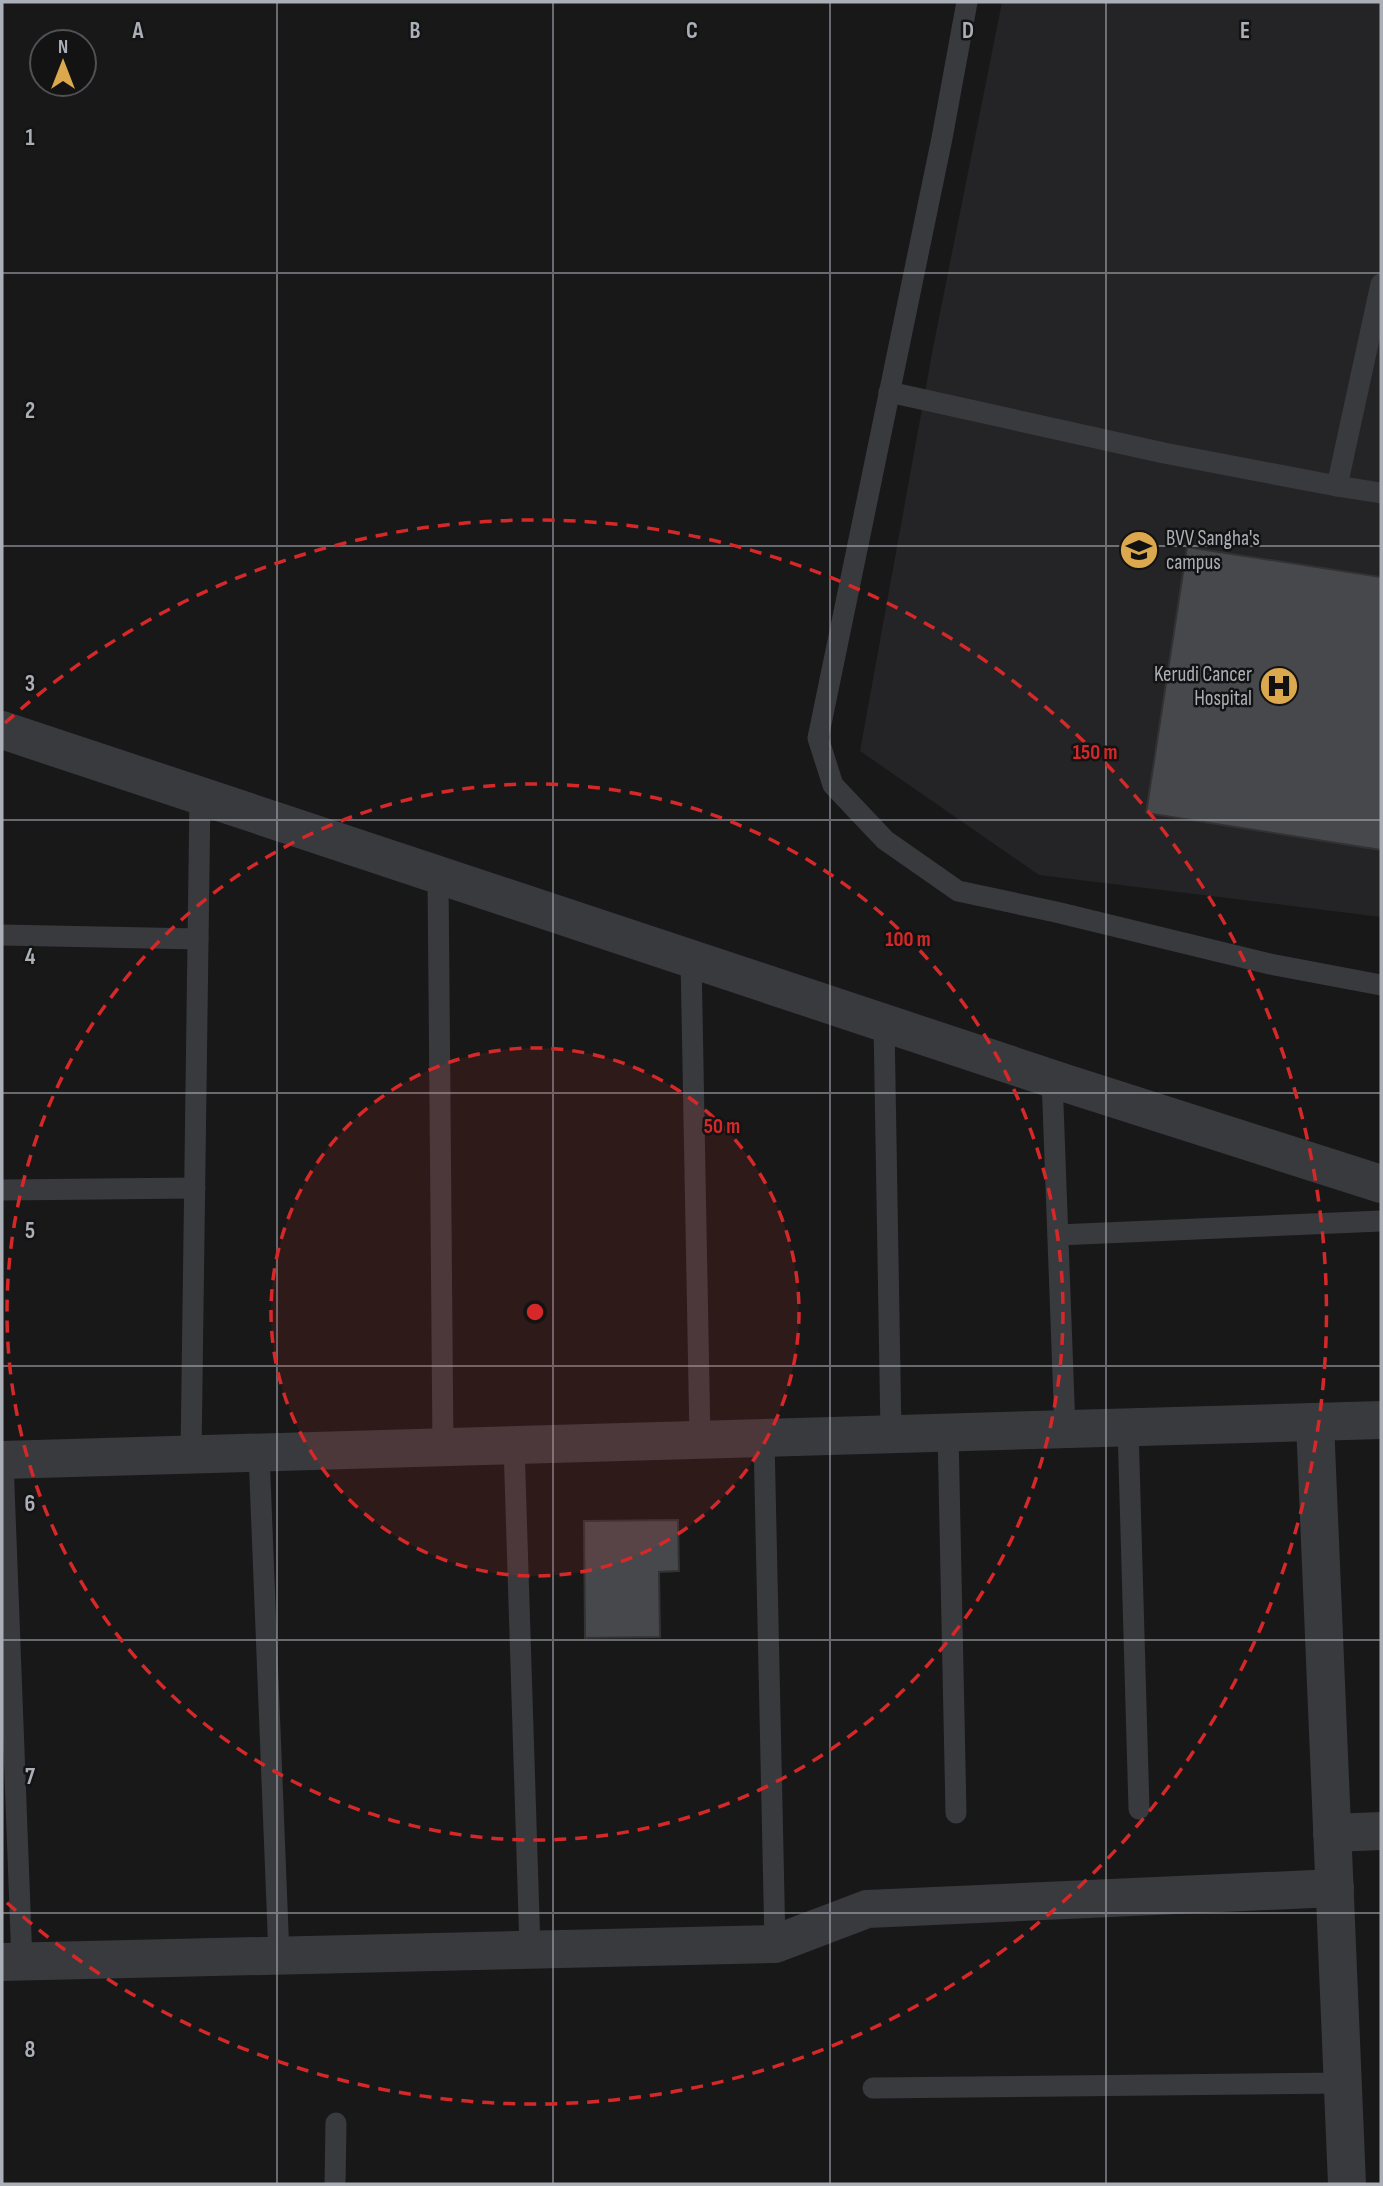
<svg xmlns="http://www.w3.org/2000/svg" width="1383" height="2186" viewBox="0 0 1383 2186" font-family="'Sofia Sans Condensed',sans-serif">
  <rect width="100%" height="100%" fill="#181819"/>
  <path fill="#242426" d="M 1002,2 L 1381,2 L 1381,917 L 1039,875 L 860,751 L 933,348 Z"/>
  <g fill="#47484b" stroke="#323235" stroke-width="2">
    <path d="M 1187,547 L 1381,577 L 1381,850 L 1146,813 Z"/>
    <path d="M 678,1520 L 679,1571 L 659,1572 L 660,1637 L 585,1638 L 584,1521 Z"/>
  </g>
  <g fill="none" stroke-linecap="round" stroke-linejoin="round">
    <g stroke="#393a3e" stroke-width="21">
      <path d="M 967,2 L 942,138 L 818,738 L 833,785 L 885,840 L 958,891 L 1056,912 L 1270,964 L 1381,985"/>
      <path d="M 1381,284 L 1337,486 L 1381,493"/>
      <path d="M 889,392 L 1164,453 L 1337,486"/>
      <path d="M 438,875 L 443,1448"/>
      <path d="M 2,935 L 198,939"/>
      <path d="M 691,959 L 700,1440"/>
      <path d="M 884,1023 L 891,1434"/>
      <path d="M 1052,1078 L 1065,1429"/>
      <path d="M 2,1190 L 195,1188"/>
      <path d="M 1058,1235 L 1381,1221"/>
      <path d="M 1128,1427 L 1139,1809"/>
      <path d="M 948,1432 L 956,1813"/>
      <path d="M 764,1438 L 775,1944"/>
      <path d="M 514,1445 L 530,1949"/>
      <path d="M 259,1453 L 279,1956"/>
      <path d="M 191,1455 L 200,796"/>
      <path d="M 3,1460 L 22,1962"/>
      <path d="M 873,2088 L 1343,2083"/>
      <path d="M 335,2184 L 336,2123"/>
    </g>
    <g stroke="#393a3e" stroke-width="38">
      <path d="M 2,730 L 1065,1083 L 1381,1184"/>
      <path d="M 1315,1422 L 1347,2184"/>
      <path d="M 2,1460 L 1381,1420"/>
      <path d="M 1332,1833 L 1381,1831"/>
      <path d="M 2,1962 L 775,1944 L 867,1909 L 1335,1888"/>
    </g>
  </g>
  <path fill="none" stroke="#abafb7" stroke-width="2" stroke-opacity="0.55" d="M 277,2 L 277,2184M 553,2 L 553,2184M 830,2 L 830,2184M 1106,2 L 1106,2184M 2,273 L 1381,273M 2,546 L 1381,546M 2,820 L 1381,820M 2,1093 L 1381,1093M 2,1366 L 1381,1366M 2,1640 L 1381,1640M 2,1913 L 1381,1913"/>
  <circle cx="535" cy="1312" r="264" fill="#d62828" fill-opacity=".12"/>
  <g fill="none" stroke="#d62828" stroke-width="3.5" stroke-dasharray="12 9">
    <circle cx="535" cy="1312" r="264"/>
    <circle cx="535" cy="1312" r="528"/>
    <path d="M5 723A792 792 0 1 1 5 1901"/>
  </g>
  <defs>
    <g id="university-disc" transform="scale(2.0125)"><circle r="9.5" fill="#dca84d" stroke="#131314"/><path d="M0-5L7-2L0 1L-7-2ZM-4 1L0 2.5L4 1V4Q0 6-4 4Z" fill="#111"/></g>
    <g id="hospital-disc" transform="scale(2.0125)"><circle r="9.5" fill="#dca84d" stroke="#131314"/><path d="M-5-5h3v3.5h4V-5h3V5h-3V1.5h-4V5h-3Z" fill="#111"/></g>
  </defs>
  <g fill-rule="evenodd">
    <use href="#university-disc" x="1139" y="550"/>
    <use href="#hospital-disc" x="1279" y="686"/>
  </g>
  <g text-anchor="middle" stroke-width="5" stroke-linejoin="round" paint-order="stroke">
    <g font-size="21" fill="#abafb7" stroke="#131314" text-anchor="start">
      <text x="1166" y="545">BVV Sangha's<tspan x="1166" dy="24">campus</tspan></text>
      <text x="1252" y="681" text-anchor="end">Kerudi Cancer<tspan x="1252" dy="24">Hospital</tspan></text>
    </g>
  </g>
  <g font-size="23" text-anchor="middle" font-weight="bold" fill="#abafb7" stroke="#131314" stroke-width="5" stroke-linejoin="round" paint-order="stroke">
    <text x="138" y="38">A</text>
    <text x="415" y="38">B</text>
    <text x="692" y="38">C</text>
    <text x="968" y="38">D</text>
    <text x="1245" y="38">E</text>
    <text x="30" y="145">1</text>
    <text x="30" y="418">2</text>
    <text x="30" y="691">3</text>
    <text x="30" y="964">4</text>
    <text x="30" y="1238">5</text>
    <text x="30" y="1511">6</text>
    <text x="30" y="1784">7</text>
    <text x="30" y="2057">8</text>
  </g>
  <circle cx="535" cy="1312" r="10" fill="#d62828" stroke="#131314" stroke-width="3.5"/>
  <g font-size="21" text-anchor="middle" font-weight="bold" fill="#d62828" stroke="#131314" stroke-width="5" stroke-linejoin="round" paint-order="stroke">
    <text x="1095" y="759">150 m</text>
    <text x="908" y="946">100 m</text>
    <text x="722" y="1133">50 m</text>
  </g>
  <rect width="1383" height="2186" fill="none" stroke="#abafb7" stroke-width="7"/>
  <g transform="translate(63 63)"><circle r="33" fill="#131314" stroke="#505155" stroke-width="2"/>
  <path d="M0-5L12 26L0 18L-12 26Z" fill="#dca84d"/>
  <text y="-10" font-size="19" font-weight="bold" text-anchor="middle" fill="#abafb7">N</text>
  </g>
</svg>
